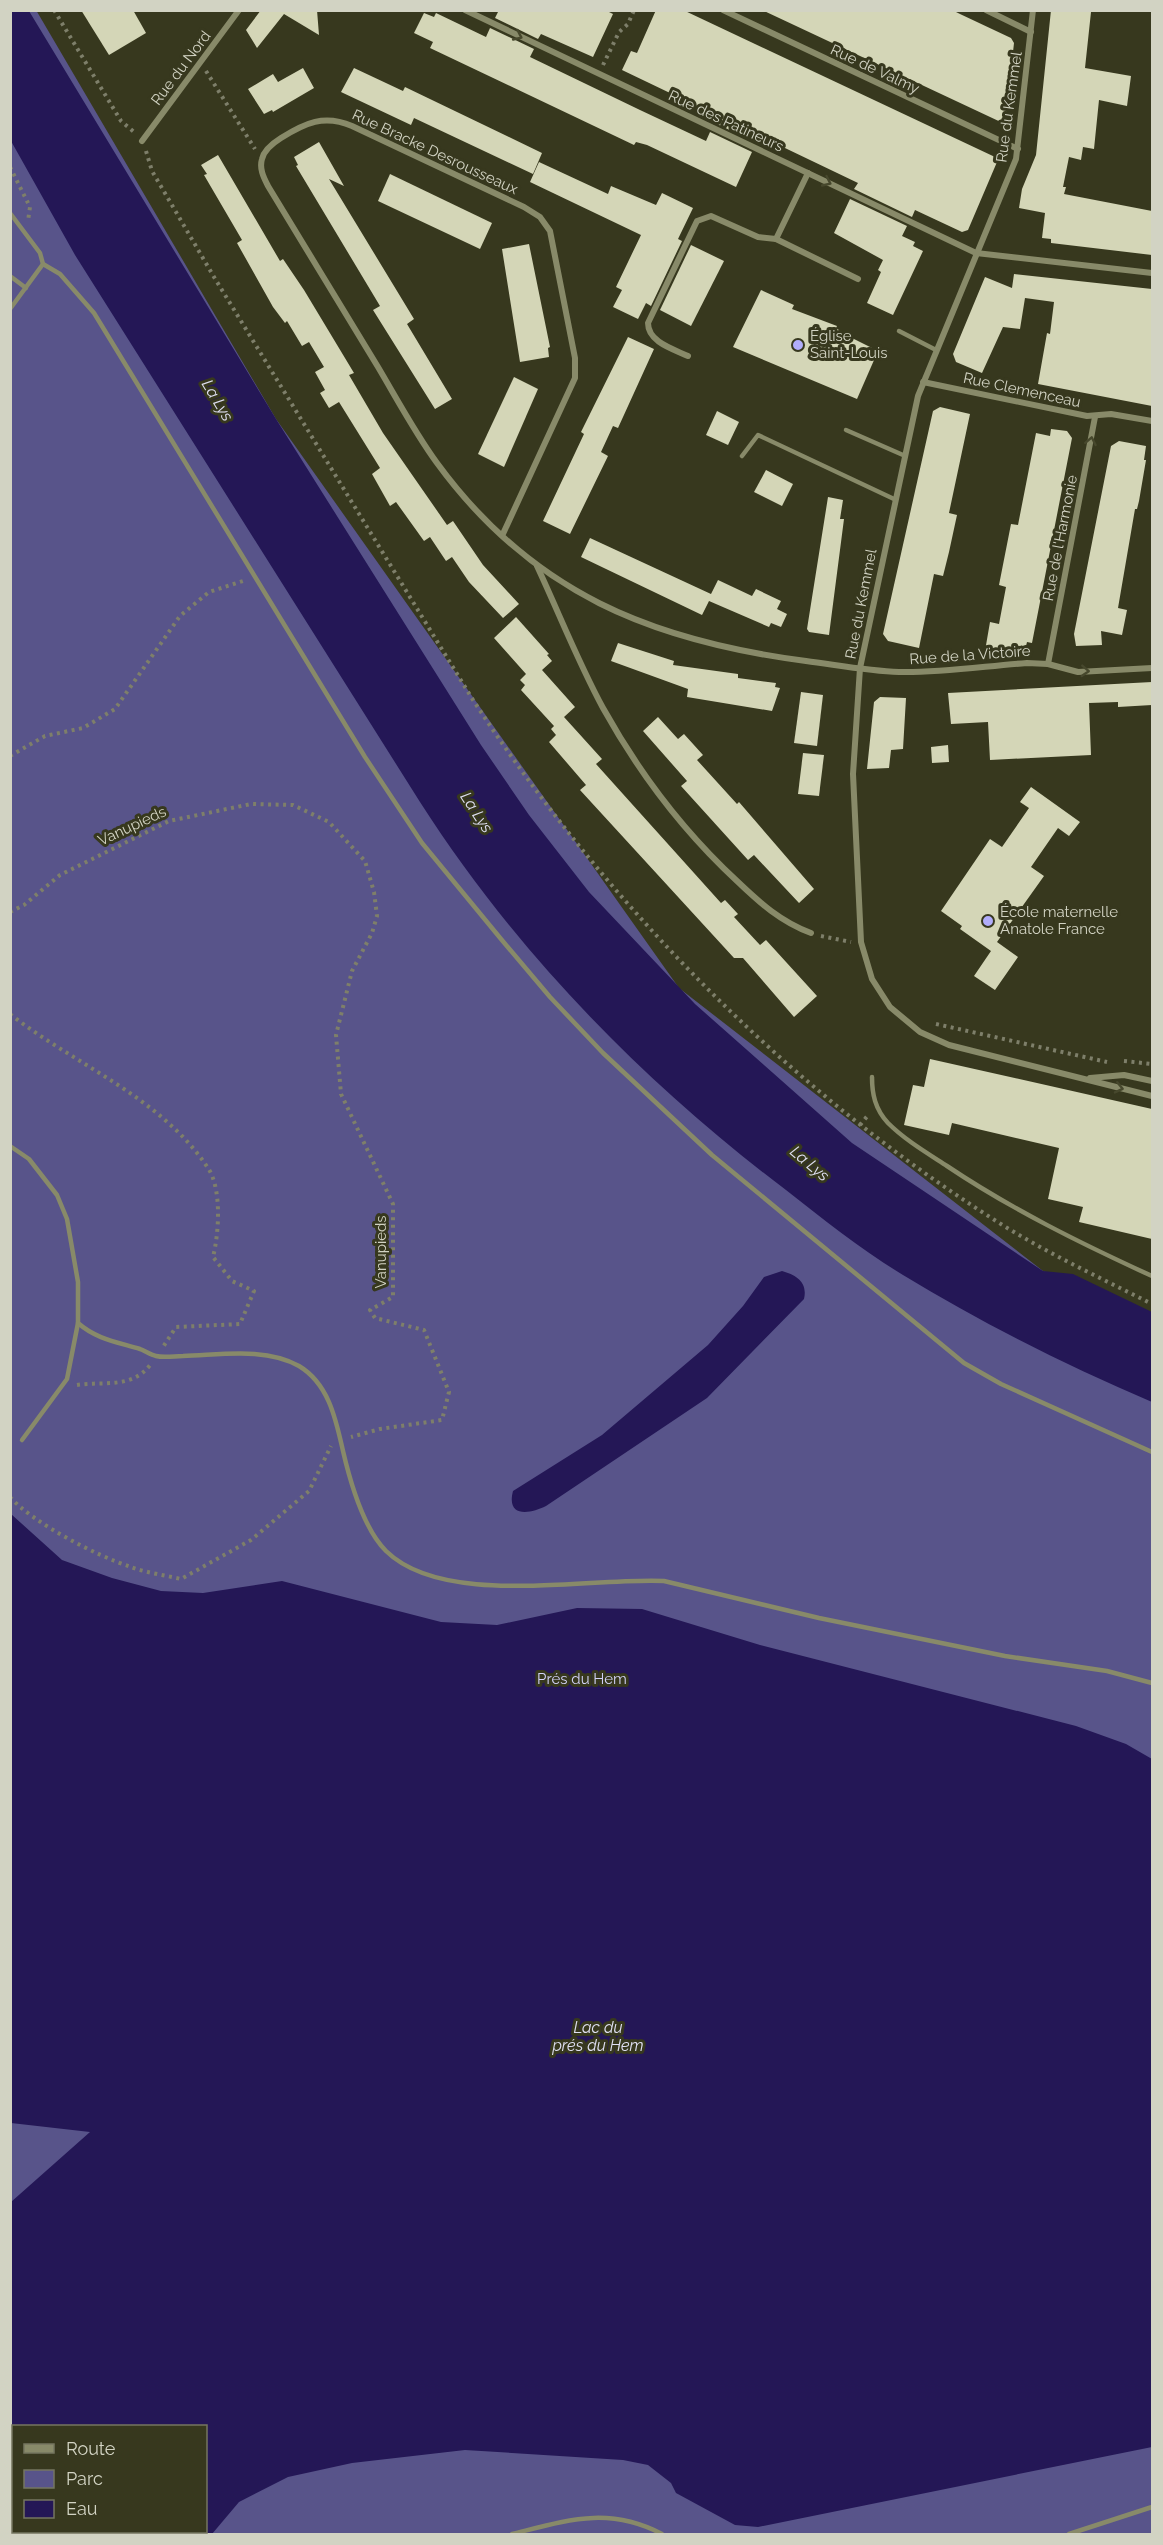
<svg xmlns="http://www.w3.org/2000/svg" width="1163" height="2545" viewBox="0 0 1163 2545" font-family="Raleway,sans-serif">
  <rect width="100%" height="100%" fill="#37381e"/>
  <path fill="#58548a" fill-rule="evenodd" d="M 36,10 L 276,419 L 679,988 L 1043,1271 L 1152,1313 L 1152,2534 L 11,2534 L 10,11 ZM 14,2426 L 206,2426 L 206,2532 L 14,2532 Z"/>
  <g fill="#241756" fill-rule="evenodd">
    <path d="M 11,10 L 29,11 L 276,419 L 481,745 L 529,815 L 589,892 L 695,1004 L 852,1143 L 1043,1271 L 1073,1274 L 1152,1312 L 1152,1402 C 1067,1366 982,1323 903,1275 C 862,1250 824,1220 786,1190 C 644,1083 516,952 420,802 L 75,255 L 11,141 Z"/>
    <path d="M 782,1271 C 796,1275 808,1282 804,1299 L 707,1398 L 546,1506 C 530,1514 506,1518 513,1491 L 602,1435 L 708,1345 L 743,1306 L 764,1277 Z"/>
    <path d="M 11,1514 L 62,1560 L 112,1578 L 161,1591 L 203,1593 L 282,1581 L 441,1622 L 497,1625 L 577,1608 L 642,1609 L 760,1645 L 1076,1726 L 1126,1744 L 1152,1759 L 1152,2447 L 758,2527 L 735,2525 L 676,2493 L 671,2483 L 648,2465 L 623,2460 L 465,2450 L 352,2463 L 288,2477 L 239,2502 L 212,2534 L 11,2534 L 11,2202 L 90,2132 L 11,2123 ZM 14,2426 L 206,2426 L 206,2532 L 14,2532 Z"/>
  </g>
  <g fill="#d4d6b7">
    <path d="M 81,10 L 133,10 L 146,33 L 109,55 Z"/>
    <path d="M 261,10 L 317,10 L 319,35 L 284,14 L 257,48 L 246,30 Z"/>
    <path d="M 499,10 L 605,10 L 613,14 L 593,57 L 541,34 L 538,39 L 495,18 Z"/>
    <path d="M 656,10 L 683,10 L 995,157 L 997,162 L 968,230 L 962,232 L 915,210 L 912,217 L 854,189 L 858,183 L 760,136 L 757,143 L 715,123 L 718,116 L 622,70 L 631,51 L 637,53 Z"/>
    <path d="M 762,10 L 952,10 L 960,14 L 1011,38 L 1014,43 L 1005,124 Z"/>
    <path d="M 1051,10 L 1091,12 L 1085,68 L 1131,76 L 1127,106 L 1099,100 L 1094,149 L 1083,147 L 1081,160 L 1069,157 L 1063,187 L 1066,187 L 1064,194 L 1152,211 L 1152,255 L 1051,243 L 1051,239 L 1042,238 L 1045,213 L 1019,208 L 1022,189 L 1036,155 Z"/>
    <path d="M 424,13 L 434,17 L 436,13 L 486,37 L 490,28 L 534,49 L 530,57 L 640,110 L 706,141 L 710,132 L 752,152 L 736,187 L 647,145 L 636,142 L 634,145 L 430,48 L 433,42 L 414,33 Z"/>
    <path d="M 303,68 L 314,88 L 273,112 L 272,110 L 264,114 L 248,89 L 273,74 L 278,82 Z"/>
    <path d="M 354,68 L 403,91 L 405,87 L 542,153 L 533,174 L 414,118 L 411,125 L 341,92 Z"/>
    <path d="M 319,142 L 344,186 L 329,179 L 414,319 L 407,324 L 452,399 L 435,409 L 373,310 L 380,306 L 296,166 L 298,165 L 294,157 Z"/>
    <path d="M 218,155 L 280,261 L 283,259 L 304,290 L 354,373 L 349,375 L 383,433 L 447,525 L 453,521 L 483,565 L 519,604 L 503,618 L 469,582 L 452,557 L 446,561 L 430,537 L 424,541 L 396,502 L 390,506 L 372,474 L 380,468 L 339,402 L 329,408 L 320,393 L 325,390 L 315,372 L 324,367 L 309,342 L 302,346 L 287,321 L 285,323 L 273,307 L 237,243 L 242,240 L 204,175 L 207,174 L 201,165 Z"/>
    <path d="M 539,162 L 608,194 L 611,186 L 656,205 L 662,193 L 693,208 L 678,239 L 682,241 L 651,306 L 646,303 L 638,319 L 613,307 L 622,290 L 616,287 L 641,235 L 530,182 Z"/>
    <path d="M 390,174 L 492,223 L 480,249 L 378,201 Z"/>
    <path d="M 850,199 L 907,226 L 902,236 L 915,242 L 913,246 L 923,251 L 893,315 L 867,303 L 881,272 L 878,270 L 883,260 L 834,233 Z"/>
    <path d="M 529,244 L 550,347 L 548,348 L 549,357 L 520,362 L 502,249 Z"/>
    <path d="M 691,245 L 724,261 L 691,326 L 660,310 Z"/>
    <path d="M 1014,274 L 1152,289 L 1152,406 L 1038,384 L 1047,333 L 1050,334 L 1054,302 L 1025,298 L 1020,329 L 1003,327 L 982,373 L 956,362 L 953,354 L 985,277 L 1012,288 Z"/>
    <path d="M 761,290 L 794,305 L 792,309 L 837,326 L 836,328 L 846,335 L 878,351 L 857,399 L 733,347 Z"/>
    <path d="M 628,337 L 654,349 L 618,428 L 613,426 L 601,452 L 608,456 L 570,534 L 543,521 L 584,434 L 581,432 Z"/>
    <path d="M 514,377 L 538,389 L 504,467 L 478,454 Z"/>
    <path d="M 940,407 L 970,414 L 949,513 L 957,515 L 949,552 L 943,576 L 934,574 L 919,648 L 888,641 L 883,634 L 933,411 Z"/>
    <path d="M 717,411 L 739,422 L 728,445 L 706,435 Z"/>
    <path d="M 1051,429 L 1067,431 L 1072,438 L 1032,643 L 1027,642 L 1025,650 L 985,651 L 990,622 L 999,624 L 1006,587 L 999,585 L 1011,524 L 1018,525 L 1036,433 L 1050,436 Z"/>
    <path d="M 1119,441 L 1146,446 L 1144,460 L 1146,460 L 1139,501 L 1137,509 L 1135,509 L 1118,608 L 1127,610 L 1122,635 L 1101,631 L 1102,645 L 1076,646 L 1074,634 L 1111,446 Z"/>
    <path d="M 766,470 L 793,484 L 782,506 L 754,492 Z"/>
    <path d="M 828,497 L 843,500 L 840,519 L 844,519 L 829,635 L 809,632 L 807,629 Z"/>
    <path d="M 590,538 L 711,594 L 718,580 L 752,596 L 756,589 L 781,601 L 777,609 L 787,614 L 781,627 L 771,623 L 769,627 L 709,601 L 702,615 L 581,557 Z"/>
    <path d="M 516,617 L 549,654 L 547,655 L 552,661 L 542,670 L 575,707 L 564,717 L 602,759 L 596,764 L 721,903 L 725,900 L 738,914 L 734,917 L 760,945 L 766,940 L 817,996 L 794,1017 L 743,958 L 734,958 L 580,790 L 586,785 L 549,742 L 556,735 L 551,729 L 557,723 L 554,726 L 521,690 L 525,685 L 520,680 L 526,674 L 494,638 Z"/>
    <path d="M 618,643 L 674,661 L 673,665 L 738,674 L 738,678 L 776,683 L 775,687 L 780,688 L 772,711 L 687,697 L 688,689 L 611,661 Z"/>
    <path d="M 1152,682 L 1152,705 L 1118,707 L 1118,702 L 1089,703 L 1091,755 L 990,760 L 988,722 L 951,724 L 948,693 Z"/>
    <path d="M 801,692 L 823,695 L 817,746 L 794,743 Z"/>
    <path d="M 880,697 L 906,698 L 903,749 L 891,750 L 889,768 L 867,769 L 874,702 Z"/>
    <path d="M 658,717 L 678,739 L 684,734 L 703,755 L 697,760 L 737,804 L 739,802 L 814,889 L 799,903 L 754,855 L 748,860 L 681,786 L 687,781 L 643,731 Z"/>
    <path d="M 948,745 L 949,762 L 932,763 L 931,747 Z"/>
    <path d="M 803,753 L 824,755 L 819,796 L 798,794 Z"/>
    <path d="M 1031,787 L 1080,822 L 1069,836 L 1058,828 L 1031,867 L 1044,876 L 997,942 L 1018,957 L 995,990 L 974,976 L 991,951 L 960,929 L 962,926 L 941,911 L 990,839 L 1002,847 L 1029,808 L 1020,802 Z"/>
    <path d="M 930,1059 L 1152,1109 L 1152,1239 L 1079,1222 L 1083,1207 L 1048,1199 L 1059,1148 L 952,1123 L 949,1135 L 904,1125 L 913,1085 L 924,1087 Z"/>
  </g>
  <g fill="none" stroke-linecap="round" stroke-linejoin="round">
    <g stroke="#7e7f6a" stroke-width="4" stroke-dasharray="3 4.5" stroke-linecap="butt">
      <path d="M 54,10 L 121,121 L 134,132"/>
      <path d="M 603,65 L 619,32 L 628,24 L 634,10"/>
      <path d="M 206,71 L 255,149"/>
      <path d="M 146,151 L 152,171 L 214,277 L 473,700 C 606,904 787,1088 993,1219 C 1044,1252 1099,1277 1152,1304"/>
      <path d="M 10,167 L 30,207 L 28,221"/>
      <path d="M 10,756 L 45,736 L 83,728 L 115,709 L 180,616 L 209,592 L 246,580"/>
      <path d="M 10,912 L 24,905 L 60,875 L 169,821 L 251,804 L 293,805 L 329,822 L 365,861 L 374,892 L 377,916 L 372,933 L 352,971 L 336,1035 L 341,1094 L 393,1204 L 393,1297 L 370,1310 L 375,1318 L 424,1330 L 449,1392 L 442,1420 L 380,1429 L 351,1437"/>
      <path d="M 821,936 L 851,942"/>
      <path d="M 10,1014 C 75,1065 161,1097 208,1168 C 222,1189 219,1233 213,1257 L 232,1281 L 254,1291 L 240,1324 L 176,1327 L 163,1347"/>
      <path d="M 936,1024 L 1107,1062"/>
      <path d="M 1124,1061 L 1152,1064"/>
      <path d="M 860,1125 L 869,1114"/>
      <path d="M 77,1385 C 103,1381 132,1389 150,1365"/>
      <path d="M 10,1497 C 33,1523 97,1556 131,1567 C 147,1573 164,1575 181,1579 L 251,1540 L 309,1491 L 331,1446"/>
    </g>
    <g stroke="#888a69" stroke-width="4.5">
      <path d="M 10,213 L 40,253 L 43,264 L 10,309"/>
      <path d="M 43,264 L 60,274 L 94,313 L 365,757 L 422,843 L 501,939 L 550,997 L 603,1053 L 712,1155 L 964,1363 L 1001,1384 L 1152,1452"/>
      <path d="M 10,276 L 26,288"/>
      <path d="M 899,331 L 936,350"/>
      <path d="M 846,430 L 903,455"/>
      <path d="M 742,456 L 758,435 L 894,499"/>
      <path d="M 872,1077 C 872,1094 875,1109 888,1123 C 905,1140 927,1153 947,1166 C 1011,1209 1082,1244 1152,1276"/>
      <path d="M 10,1146 L 29,1159 L 57,1195 L 67,1219 L 78,1282 L 78,1323 C 96,1339 117,1342 140,1349 C 145,1351 151,1355 156,1356 C 164,1358 175,1356 183,1356 C 221,1355 265,1347 299,1366 C 329,1384 336,1420 343,1451 C 350,1481 364,1529 386,1551 C 444,1608 589,1577 664,1581 L 819,1618 L 1005,1656 L 1107,1671 L 1152,1683"/>
      <path d="M 22,1440 L 67,1379 L 78,1323"/>
      <path d="M 512,2534 C 568,2520 608,2506 662,2534"/>
      <path d="M 1069,2534 L 1152,2507"/>
    </g>
    <g stroke="#888a69" stroke-width="6">
      <path d="M 465,10 L 976,253 L 1152,273"/>
      <path d="M 723,10 L 1018,149"/>
      <path d="M 986,10 L 1031,32"/>
      <path d="M 1033,10 L 1016,159 L 918,396 L 860,668 L 853,774 L 861,942 L 872,979 L 890,1007 L 920,1032 L 949,1045 L 1152,1096"/>
      <path d="M 142,141 L 239,10"/>
      <path d="M 808,173 L 776,239 L 858,279"/>
      <path d="M 688,356 C 673,349 648,342 648,323 L 697,221 L 711,216 L 758,237 L 776,239"/>
      <path d="M 923,382 L 1087,416 L 1111,414 L 1152,421"/>
      <path d="M 502,536 L 575,378 L 575,358 L 550,231 L 540,217 L 524,207 L 352,126 C 324,114 305,123 281,138 C 273,143 264,150 262,159 C 259,169 264,178 268,186 C 305,246 341,307 378,367 C 397,399 415,433 437,463 C 532,593 652,641 806,661 C 837,665 868,671 899,672 C 941,673 985,666 1027,663 L 1048,664 L 1078,672 L 1152,668"/>
      <path d="M 537,566 C 559,613 578,662 603,708 C 638,771 684,832 737,881 C 760,903 781,922 811,933"/>
      <path d="M 1048,664 L 1095,417"/>
      <path d="M 1090,1078 L 1124,1075 L 1152,1081"/>
    </g>
  </g>
  <defs><path id="oneway-chevron" d="M-2-3.5L2.5 0L-2 3.5" fill="none" stroke-width="1.6" stroke-linecap="round" stroke-linejoin="round" transform="scale(1.5)"/></defs>
  <g stroke="#47482d">
    <use href="#oneway-chevron" transform="translate(518 36) rotate(25)"/>
    <use href="#oneway-chevron" transform="translate(827 182) rotate(25)"/>
    <use href="#oneway-chevron" transform="translate(1091 441) rotate(-79)"/>
    <use href="#oneway-chevron" transform="translate(1085 671) rotate(3)"/>
    <use href="#oneway-chevron" transform="translate(1119 1088) rotate(13)"/>
  </g>
  <g fill="#b1adfa" stroke="#37381e" stroke-width="2">
    <circle cx="798" cy="345" r="6"/>
    <circle cx="988" cy="921" r="6"/>
  </g>
  <g text-anchor="middle" stroke-width="6" stroke-linejoin="round" paint-order="stroke">
    <g font-size="15" fill="#d2d3c3" stroke="#37381e">
      <text transform="translate(181 68) rotate(-53)" y="5">Rue du Nord</text>
      <text transform="translate(875 69) rotate(25)" y="5">Rue de Valmy</text>
      <text transform="translate(1009 107) rotate(-82)" y="5">Rue du Kemmel</text>
      <text transform="translate(726 121) rotate(25)" y="5">Rue des Patineurs</text>
      <text transform="translate(435 152) rotate(25)" y="5">Rue Bracke Desrousseaux</text>
      <text transform="translate(1022 390) rotate(12)" y="5">Rue Clemenceau</text>
      <text transform="translate(1060 538) rotate(-79)" y="5">Rue de l'Harmonie</text>
      <text transform="translate(861 604) rotate(-79)" y="5">Rue du Kemmel</text>
      <text transform="translate(970 655) rotate(-4)" y="5">Rue de la Victoire</text>
      <text transform="translate(132 826) rotate(-25)" y="5">Vanupieds</text>
      <text transform="translate(381 1252) rotate(-90)" y="5">Vanupieds</text>
    </g>
    <g font-size="15" fill="#d2d3c3" stroke="#37381e" text-anchor="start">
      <text x="810" y="341">Église<tspan x="810" dy="17">Saint-Louis</tspan></text>
      <text x="1000" y="917">École maternelle<tspan x="1000" dy="17">Anatole France</tspan></text>
    </g>
    <g font-size="15" fill="#d3d3fa" stroke="#37381e">
      <text x="582" y="1684">Prés du Hem</text>
    </g>
    <g font-size="16" font-style="italic" fill="#e0e0f4" stroke="#37381e">
      <text transform="translate(218 400) rotate(59)" y="6">La Lys</text>
      <text transform="translate(477 812) rotate(57)" y="6">La Lys</text>
      <text transform="translate(810 1163) rotate(40)" y="6">La Lys</text>
      <text x="598" y="2033">Lac du<tspan x="598" dy="18">prés du Hem</tspan></text>
    </g>
  </g>
  <rect width="1163" height="2545" fill="none" stroke="#d2d3c3" stroke-width="24"/>
  <rect x="12" y="2425" width="195" height="108" fill="#37381e" stroke="#757660" stroke-width="1.5"/>
  <rect x="24" y="2444" width="30" height="9" fill="#888a69" stroke="#757660" stroke-width="1.5"/>
  <text x="66" y="2455" font-size="18" fill="#d2d3c3">Route</text>
  <rect x="24" y="2470" width="30" height="18" fill="#58548a" stroke="#757660" stroke-width="1.5"/>
  <text x="66" y="2485" font-size="18" fill="#d2d3c3">Parc</text>
  <rect x="24" y="2500" width="30" height="18" fill="#241756" stroke="#757660" stroke-width="1.5"/>
  <text x="66" y="2515" font-size="18" fill="#d2d3c3">Eau</text>
</svg>
